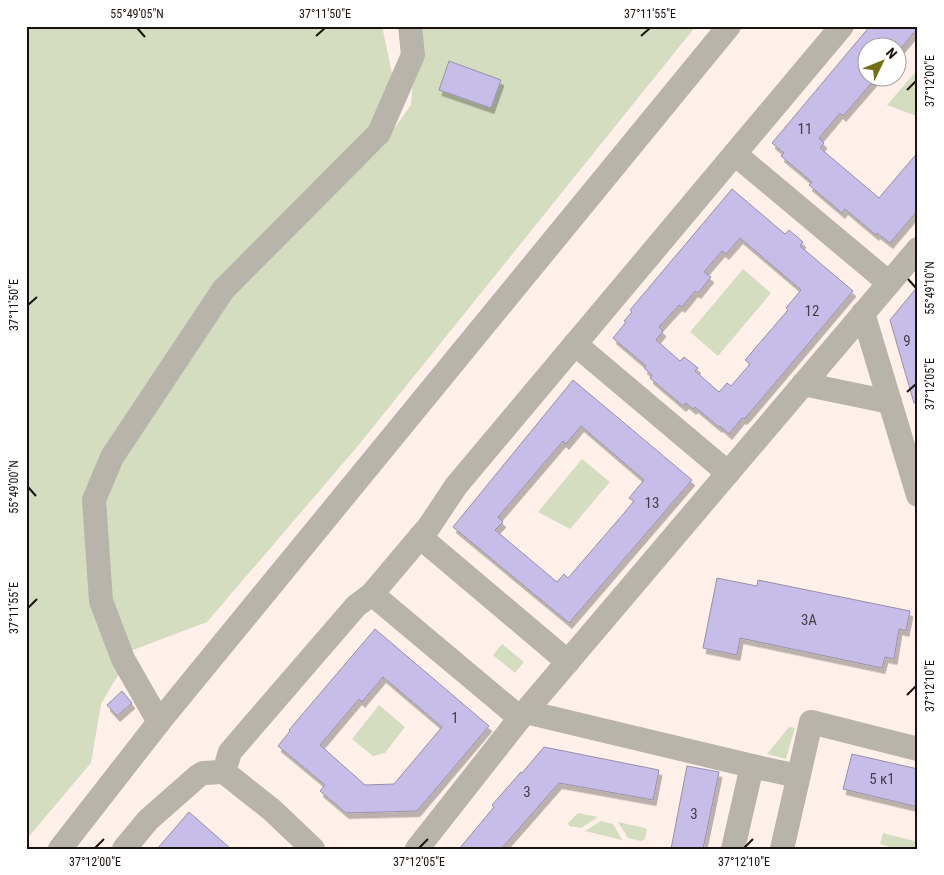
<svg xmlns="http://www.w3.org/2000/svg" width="944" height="875" viewBox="0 0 944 875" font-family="'Roboto Condensed',sans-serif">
  <defs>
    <filter id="shadow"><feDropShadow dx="3" dy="5.5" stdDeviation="0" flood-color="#0004"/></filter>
  </defs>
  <rect width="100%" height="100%" fill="#fff0e9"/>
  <g fill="#d5ddc0">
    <path d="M 26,26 L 382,26 L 393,78 L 393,130 L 411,105 L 417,26 L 696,26 L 357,447 L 207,622 L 133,650 L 101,704 L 91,763 L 26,840 Z"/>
    <path d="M 918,69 L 918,114 L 916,116 L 887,105 Z"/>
    <path d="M 743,269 L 771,293 L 718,356 L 690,332 Z"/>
    <path d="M 582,459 L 610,482 L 570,529 L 538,512 Z"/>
    <path d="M 502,644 L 524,662 L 515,673 L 493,655 Z"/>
    <path d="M 379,705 L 405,727 L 385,753 L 373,756 L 352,739 Z"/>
    <path d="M 789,727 L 795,728 L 786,759 L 767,754 Z"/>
    <path d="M 578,813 L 598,817 L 581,828 L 569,826 L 568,823 Z"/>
    <path d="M 601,821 L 613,824 L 622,840 L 585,831 Z"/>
    <path d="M 618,822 L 645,828 L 647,830 L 645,839 L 641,841 L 628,838 Z"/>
    <path d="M 883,833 L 918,842 L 918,849 L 897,849 L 880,844 Z"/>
  </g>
  <g fill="#c7bde9" stroke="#9691a7" fill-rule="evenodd" filter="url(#shadow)">
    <path d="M 870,26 L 918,26 L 918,28 L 901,48 L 866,48 L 866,78 L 876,78 L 843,116 L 840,113 L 819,138 L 824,143 L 820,148 L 879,198 L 918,152 L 918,210 L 890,243 L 877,233 L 876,235 L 845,209 L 842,213 L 809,185 L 812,182 L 781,156 L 784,153 L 772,143 Z"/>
    <path d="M 449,61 L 501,80 L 491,108 L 439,90 Z"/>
    <path d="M 732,189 L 785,234 L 789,230 L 803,242 L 800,246 L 853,291 L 748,415 L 744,419 L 742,418 L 729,434 L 720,426 L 719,427 L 695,407 L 693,409 L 686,403 L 683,406 L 650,378 L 652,375 L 644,368 L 646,366 L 613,338 L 626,322 L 624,321 L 632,312 L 630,310 ZM 740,238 L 801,290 L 786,308 L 788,310 L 745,360 L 750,364 L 731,386 L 727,383 L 719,392 L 695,371 L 698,368 L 684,357 L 680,361 L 656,340 L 663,331 L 659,327 L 679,305 L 682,307 L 695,291 L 698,293 L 711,277 L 704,272 L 722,251 L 726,254 Z"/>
    <path d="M 918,286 L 918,402 L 914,403 L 890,320 Z"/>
    <path d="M 573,380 L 692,480 L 569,623 L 453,527 ZM 581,426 L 644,480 L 629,498 L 634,501 L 625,512 L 568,578 L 564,574 L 557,582 L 495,530 L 503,522 L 498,517 L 563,441 L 566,444 Z"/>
    <path d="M 717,578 L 757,586 L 758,580 L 910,611 L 906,631 L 899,629 L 894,659 L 885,657 L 882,668 L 740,638 L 737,655 L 703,648 Z"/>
    <path d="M 375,629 L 489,726 L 417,811 L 346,813 L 320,791 L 325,785 L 278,746 L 290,731 L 289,730 ZM 383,677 L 442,727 L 394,784 L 365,785 L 320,745 L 359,699 L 362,702 Z"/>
    <path d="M 122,691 L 132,703 L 117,716 L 107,705 Z"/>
    <path d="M 544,747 L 659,770 L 653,800 L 559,783 L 501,849 L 459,849 L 494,807 L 492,805 L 521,772 L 522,773 Z"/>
    <path d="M 852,754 L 918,769 L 918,807 L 843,789 Z"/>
    <path d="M 687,766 L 719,772 L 703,849 L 671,849 Z"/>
    <path d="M 189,812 L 231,849 L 157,849 Z"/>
  </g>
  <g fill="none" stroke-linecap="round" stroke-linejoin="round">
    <g stroke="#b9b4aa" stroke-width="24">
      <path d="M 735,154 L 889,283"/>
      <path d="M 863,313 L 918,495"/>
      <path d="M 575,344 L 728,473"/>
      <path d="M 803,384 L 890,402"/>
      <path d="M 420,537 L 568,662"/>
      <path d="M 372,594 L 520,718"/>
      <path d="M 526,712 L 752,766"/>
      <path d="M 159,722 L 123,659 L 101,601 L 94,500 L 112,457 L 223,290 L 379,133 L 413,55 L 410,26"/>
      <path d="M 224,772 L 230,752 L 356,606 L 372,594 L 420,537 L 428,528 L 456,486 L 842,26"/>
      <path d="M 60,849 L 159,722 L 729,26"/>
      <path d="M 124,849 L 148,820 L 198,776 L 203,773 L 224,772 L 272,810 L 313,849"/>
      <path d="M 417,849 L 520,718 L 918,249"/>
      <path d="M 733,849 L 752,766 L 798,776"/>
      <path d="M 782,849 L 811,722 L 918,749"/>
    </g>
  </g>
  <path fill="none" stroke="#1a120e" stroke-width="2" d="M 137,28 L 145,37M 316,36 L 325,28M 641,36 L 650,28M 907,90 L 916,81M 908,279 L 916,288M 28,305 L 37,297M 907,392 L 916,384M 28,487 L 36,496M 28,608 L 37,599M 907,695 L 916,686M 95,848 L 104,839M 419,848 L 428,839M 744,848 L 753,839"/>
  <g text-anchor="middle" stroke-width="4" stroke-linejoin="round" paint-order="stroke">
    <g font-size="15" fill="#453d45">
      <text x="805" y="134">11</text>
      <text x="812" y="316">12</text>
      <text x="907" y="346">9</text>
      <text x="652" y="508">13</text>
      <text x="809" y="625">3А</text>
      <text x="455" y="723">1</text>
      <text x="882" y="784">5 к1</text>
      <text x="527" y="797">3</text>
      <text x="694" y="819">3</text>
    </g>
  </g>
  <rect width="944" height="875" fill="none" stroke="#ffffff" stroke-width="55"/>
  <g transform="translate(882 62) rotate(47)"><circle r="24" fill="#ffffff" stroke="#a3a09f"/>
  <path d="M0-4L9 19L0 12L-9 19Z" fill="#737012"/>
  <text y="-8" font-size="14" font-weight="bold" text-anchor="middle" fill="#1a120e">N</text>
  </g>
  <rect x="28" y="28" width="888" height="820" fill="none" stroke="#1a120e" stroke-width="2"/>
  <g font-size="12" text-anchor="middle" fill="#1a120e">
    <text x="137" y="18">55°49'05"N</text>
    <text x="325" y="18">37°11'50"E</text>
    <text x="650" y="18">37°11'55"E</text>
    <text transform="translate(930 81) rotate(-90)" y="4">37°12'00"E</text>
    <text transform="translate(930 288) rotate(-90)" y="4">55°49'10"N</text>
    <text transform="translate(14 305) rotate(-90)" y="4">37°11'50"E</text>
    <text transform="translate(930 384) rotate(-90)" y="4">37°12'05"E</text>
    <text transform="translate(14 487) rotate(-90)" y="4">55°49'00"N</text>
    <text transform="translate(14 608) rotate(-90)" y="4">37°11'55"E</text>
    <text transform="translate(930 686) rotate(-90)" y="4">37°12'10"E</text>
    <text x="95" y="866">37°12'00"E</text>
    <text x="419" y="866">37°12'05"E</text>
    <text x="744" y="866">37°12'10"E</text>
  </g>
</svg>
